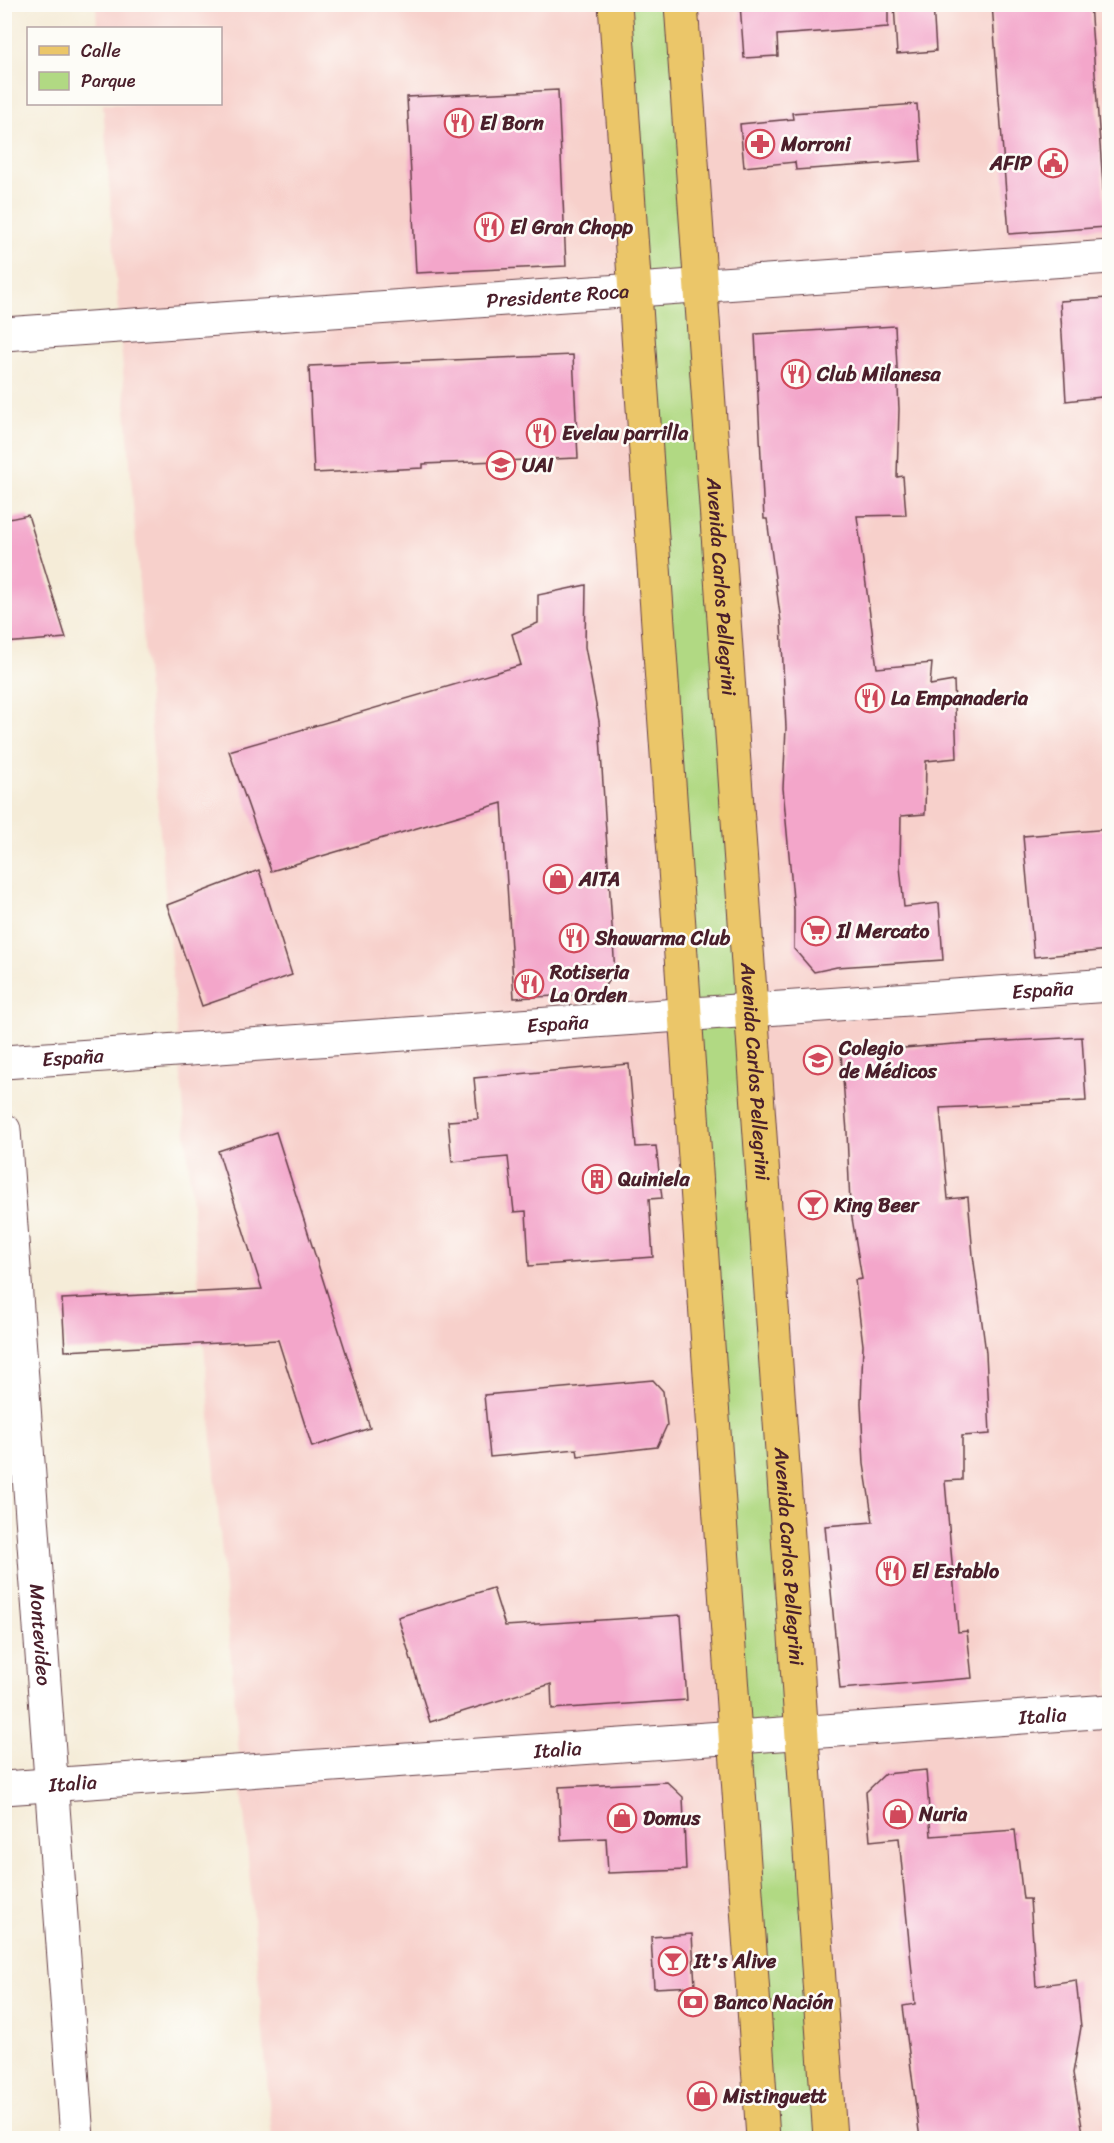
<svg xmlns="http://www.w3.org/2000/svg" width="1114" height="2143" viewBox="0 0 1114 2143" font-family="Sriracha,sans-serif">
  <rect width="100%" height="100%" fill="#fdfcf7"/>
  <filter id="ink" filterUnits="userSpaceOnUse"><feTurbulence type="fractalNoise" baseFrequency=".0167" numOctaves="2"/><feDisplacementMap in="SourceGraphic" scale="12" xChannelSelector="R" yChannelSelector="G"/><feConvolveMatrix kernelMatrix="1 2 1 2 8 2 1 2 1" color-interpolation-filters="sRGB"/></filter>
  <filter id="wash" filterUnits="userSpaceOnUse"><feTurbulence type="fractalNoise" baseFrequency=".008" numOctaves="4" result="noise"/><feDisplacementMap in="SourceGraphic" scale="24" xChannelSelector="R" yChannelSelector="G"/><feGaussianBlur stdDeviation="1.35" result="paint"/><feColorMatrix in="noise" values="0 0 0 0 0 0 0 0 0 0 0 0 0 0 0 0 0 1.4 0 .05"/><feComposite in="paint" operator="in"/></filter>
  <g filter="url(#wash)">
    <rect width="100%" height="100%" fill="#f5ecd8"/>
    <path fill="#f7d0cb" d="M 96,5 L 1109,5 L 1109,2138 L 272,2138 L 142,623 L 103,104 L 220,104 L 220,28 L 97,28 Z"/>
    <path fill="#b1d983" stroke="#7e7c57" stroke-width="1.5" d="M 615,5 L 681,5 L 830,2138 L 763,2138 Z"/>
    <g id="blocks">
      <g fill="#f3a6ca">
        <path d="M 740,4 L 888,4 L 888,27 L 777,35 L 778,56 L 744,58 Z"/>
        <path d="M 894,4 L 933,4 L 936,51 L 897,54 Z"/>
        <path d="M 992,4 L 1090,4 L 1106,227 L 1009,234 Z"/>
        <path d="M 558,90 L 566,266 L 416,273 L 407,97 Z"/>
        <path d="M 917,104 L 921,161 L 796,170 L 795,162 L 744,167 L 740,124 L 793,119 L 792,113 Z"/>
        <path d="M 1108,298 L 1110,396 L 1066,401 L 1060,301 Z"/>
        <path d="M 895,326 L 899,409 L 897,477 L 903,476 L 906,515 L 857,516 L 877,668 L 932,663 L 930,685 L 954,681 L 957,758 L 926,761 L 925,814 L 901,816 L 900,866 L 904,907 L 939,903 L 943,960 L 837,967 L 814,972 L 794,949 L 794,910 L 783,788 L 786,728 L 781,622 L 767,519 L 764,519 L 755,334 Z"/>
        <path d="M 573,355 L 578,458 L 423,464 L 423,468 L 314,473 L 309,366 Z"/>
        <path d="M 28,515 L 66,638 L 4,643 L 4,520 Z"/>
        <path d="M 586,585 L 585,647 L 599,721 L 615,973 L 598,994 L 514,998 L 502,803 L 271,871 L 229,751 L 521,665 L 512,634 L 538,623 L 538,595 Z"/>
        <path d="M 1110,829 L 1110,950 L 1034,957 L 1023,836 Z"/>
        <path d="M 259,870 L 292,975 L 202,1006 L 167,905 Z"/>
        <path d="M 1082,1037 L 1086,1101 L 940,1108 L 948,1199 L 968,1197 L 973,1255 L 986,1353 L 990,1434 L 962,1436 L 962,1480 L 945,1481 L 958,1632 L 967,1631 L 972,1678 L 840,1689 L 825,1526 L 873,1522 L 864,1464 L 861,1403 L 863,1345 L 855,1280 L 862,1279 L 850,1206 L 847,1132 L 841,1053 L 954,1044 Z"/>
        <path d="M 629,1064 L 636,1147 L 656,1146 L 662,1198 L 649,1199 L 653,1257 L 529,1266 L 526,1211 L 514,1212 L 508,1157 L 452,1162 L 448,1121 L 478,1119 L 474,1078 Z"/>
        <path d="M 276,1132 L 370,1428 L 312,1447 L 278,1340 L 65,1351 L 62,1299 L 262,1289 L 218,1151 Z"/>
        <path d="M 653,1380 L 663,1391 L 667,1425 L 657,1447 L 578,1456 L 577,1449 L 490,1457 L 484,1395 Z"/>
        <path d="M 493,1588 L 505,1626 L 681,1615 L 687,1700 L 552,1709 L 551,1684 L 430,1722 L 398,1617 Z"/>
        <path d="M 926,1770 L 931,1836 L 1015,1830 L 1023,1899 L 1030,1899 L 1036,1986 L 1076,1980 L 1081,2027 L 1073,2073 L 1084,2139 L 920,2139 L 903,2006 L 915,2004 L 899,1838 L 870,1841 L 866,1792 L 885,1774 Z"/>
        <path d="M 667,1782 L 683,1797 L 686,1870 L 608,1873 L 606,1838 L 561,1840 L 559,1787 Z"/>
        <path d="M 692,1934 L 695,1986 L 654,1988 L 651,1937 Z"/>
      </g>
    </g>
  </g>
  <g filter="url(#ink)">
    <use href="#blocks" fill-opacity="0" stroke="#643e45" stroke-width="1.5"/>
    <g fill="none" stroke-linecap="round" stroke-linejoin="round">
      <g stroke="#643e45" stroke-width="35">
        <g id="minor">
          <path id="s1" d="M 4,334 L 1110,257"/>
          <path id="s2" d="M 4,1062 L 1110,985"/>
          <path id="s3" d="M 4,1130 L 77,2138"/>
          <path id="s4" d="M 4,1788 L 1110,1711"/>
        </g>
      </g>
      <g stroke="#643e45" stroke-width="35">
        <g id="major">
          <path d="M 615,4 L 763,2138"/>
          <path id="s5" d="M 681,4 L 830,2138"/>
        </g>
      </g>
      <use href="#minor" stroke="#fff" stroke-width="33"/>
      <use href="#major" stroke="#ebc669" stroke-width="33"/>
    </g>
  </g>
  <defs>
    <g id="restaurant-ring" transform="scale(1.5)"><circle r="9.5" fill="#fdfcf7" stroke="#d1495b" stroke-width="1.5"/><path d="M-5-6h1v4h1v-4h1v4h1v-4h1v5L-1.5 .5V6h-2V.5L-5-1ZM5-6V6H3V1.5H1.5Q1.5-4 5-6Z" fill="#d1495b"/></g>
    <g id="pharmacy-ring" transform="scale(1.5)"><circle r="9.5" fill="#fdfcf7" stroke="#d1495b" stroke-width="1.5"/><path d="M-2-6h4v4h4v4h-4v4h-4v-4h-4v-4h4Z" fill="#d1495b"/></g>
    <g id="civic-ring" transform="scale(1.5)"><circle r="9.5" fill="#fdfcf7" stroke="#d1495b" stroke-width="1.5"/><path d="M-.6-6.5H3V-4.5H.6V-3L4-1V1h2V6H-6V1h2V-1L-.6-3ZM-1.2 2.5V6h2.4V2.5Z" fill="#d1495b"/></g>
    <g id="university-ring" transform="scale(1.5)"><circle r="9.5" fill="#fdfcf7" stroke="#d1495b" stroke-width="1.5"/><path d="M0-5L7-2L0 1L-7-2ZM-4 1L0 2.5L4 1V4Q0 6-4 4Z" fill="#d1495b"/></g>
    <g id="shop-ring" transform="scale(1.5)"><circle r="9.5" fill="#fdfcf7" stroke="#d1495b" stroke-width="1.5"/><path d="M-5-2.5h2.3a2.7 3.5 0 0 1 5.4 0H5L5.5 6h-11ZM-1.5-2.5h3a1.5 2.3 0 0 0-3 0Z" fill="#d1495b"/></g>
    <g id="supermarket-ring" transform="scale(1.5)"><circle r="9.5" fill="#fdfcf7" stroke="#d1495b" stroke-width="1.5"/><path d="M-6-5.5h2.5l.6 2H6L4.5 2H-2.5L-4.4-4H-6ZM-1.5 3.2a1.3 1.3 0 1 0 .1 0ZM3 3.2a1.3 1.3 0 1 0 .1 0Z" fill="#d1495b"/></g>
    <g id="building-ring" transform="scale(1.5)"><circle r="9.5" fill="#fdfcf7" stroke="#d1495b" stroke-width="1.5"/><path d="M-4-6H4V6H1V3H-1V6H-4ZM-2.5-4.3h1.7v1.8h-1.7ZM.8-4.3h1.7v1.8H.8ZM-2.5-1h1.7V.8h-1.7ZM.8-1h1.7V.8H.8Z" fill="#d1495b"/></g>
    <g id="bar-ring" transform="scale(1.5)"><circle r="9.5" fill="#fdfcf7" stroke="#d1495b" stroke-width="1.5"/><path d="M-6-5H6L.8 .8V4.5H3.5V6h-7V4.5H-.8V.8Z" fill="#d1495b"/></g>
    <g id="bank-ring" transform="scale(1.5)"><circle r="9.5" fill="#fdfcf7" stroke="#d1495b" stroke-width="1.5"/><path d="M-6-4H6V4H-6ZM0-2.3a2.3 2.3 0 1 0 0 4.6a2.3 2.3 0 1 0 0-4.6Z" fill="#d1495b"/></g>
  </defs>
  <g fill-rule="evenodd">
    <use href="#restaurant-ring" x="459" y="123"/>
    <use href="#pharmacy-ring" x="760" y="144"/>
    <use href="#civic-ring" x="1053" y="163"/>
    <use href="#restaurant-ring" x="489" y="227"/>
    <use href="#restaurant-ring" x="796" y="374"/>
    <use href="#restaurant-ring" x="541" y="433"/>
    <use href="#university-ring" x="501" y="465"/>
    <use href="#restaurant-ring" x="870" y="698"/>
    <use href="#shop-ring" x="558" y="879"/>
    <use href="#supermarket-ring" x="816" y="931"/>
    <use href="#restaurant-ring" x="574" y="938"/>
    <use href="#restaurant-ring" x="529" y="984"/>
    <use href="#university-ring" x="818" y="1060"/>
    <use href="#building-ring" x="597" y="1179"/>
    <use href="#bar-ring" x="813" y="1205"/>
    <use href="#restaurant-ring" x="891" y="1571"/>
    <use href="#shop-ring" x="898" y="1814"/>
    <use href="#shop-ring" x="622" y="1818"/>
    <use href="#bar-ring" x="673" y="1961"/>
    <use href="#bank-ring" x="693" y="2002"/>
    <use href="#shop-ring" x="702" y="2096"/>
  </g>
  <g text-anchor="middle" stroke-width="5" stroke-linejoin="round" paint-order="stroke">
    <g font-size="20" font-weight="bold" fill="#4a1f2b" stroke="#fdfcf7" text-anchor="start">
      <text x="480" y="130">El Born</text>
      <text x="781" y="151">Morroni</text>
      <text x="1032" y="170" text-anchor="end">AFIP</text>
      <text x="510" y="234">El Gran Chopp</text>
      <text x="817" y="381">Club Milanesa</text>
      <text x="562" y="440">Evelau parrilla</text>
      <text x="522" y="472">UAI</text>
      <text x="891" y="705">La Empanaderia</text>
      <text x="579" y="886">AITA</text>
      <text x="837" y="938">Il Mercato</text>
      <text x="595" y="945">Shawarma Club</text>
      <text x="550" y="979">Rotiseria<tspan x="550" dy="23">La Orden</tspan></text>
      <text x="839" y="1055">Colegio<tspan x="839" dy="23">de Médicos</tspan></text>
      <text x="618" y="1186">Quiniela</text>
      <text x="834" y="1212">King Beer</text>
      <text x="912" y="1578">El Establo</text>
      <text x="919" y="1821">Nuria</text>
      <text x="643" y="1825">Domus</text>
      <text x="694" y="1968">It's Alive</text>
      <text x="714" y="2009">Banco Nación</text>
      <text x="723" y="2103">Mistinguett</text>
    </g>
    <g font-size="20" fill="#4a1f2b" stroke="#fdfcf7">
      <text dy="7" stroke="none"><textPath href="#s1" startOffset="555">Presidente Roca</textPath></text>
      <text dy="7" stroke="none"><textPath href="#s5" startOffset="584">Avenida Carlos Pellegrini</textPath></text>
      <text dy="7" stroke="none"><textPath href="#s2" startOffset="1041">España</textPath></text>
      <text dy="7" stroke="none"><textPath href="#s2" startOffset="555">España</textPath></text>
      <text dy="7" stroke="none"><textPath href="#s2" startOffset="69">España</textPath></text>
      <text dy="7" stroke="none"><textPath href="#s5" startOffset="1070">Avenida Carlos Pellegrini</textPath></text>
      <text dy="7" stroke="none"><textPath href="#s5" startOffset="1556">Avenida Carlos Pellegrini</textPath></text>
      <text dy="7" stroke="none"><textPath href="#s3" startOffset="506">Montevideo</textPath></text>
      <text dy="7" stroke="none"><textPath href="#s4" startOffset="1041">Italia</textPath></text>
      <text dy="7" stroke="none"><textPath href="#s4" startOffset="555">Italia</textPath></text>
      <text dy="7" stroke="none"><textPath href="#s4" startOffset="69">Italia</textPath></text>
    </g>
  </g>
  <rect width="1114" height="2143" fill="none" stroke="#fdfcf7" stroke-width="24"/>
  <rect x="27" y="27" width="195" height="78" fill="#fdfcf7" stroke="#b5a4a5" stroke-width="1.5"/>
  <rect x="39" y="46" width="30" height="9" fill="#ebc669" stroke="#b5a4a5" stroke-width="1.5"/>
  <text x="81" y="57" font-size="18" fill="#4a1f2b">Calle</text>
  <rect x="39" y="72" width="30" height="18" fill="#b1d983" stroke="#b5a4a5" stroke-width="1.5"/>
  <text x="81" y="87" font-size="18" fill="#4a1f2b">Parque</text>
</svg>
